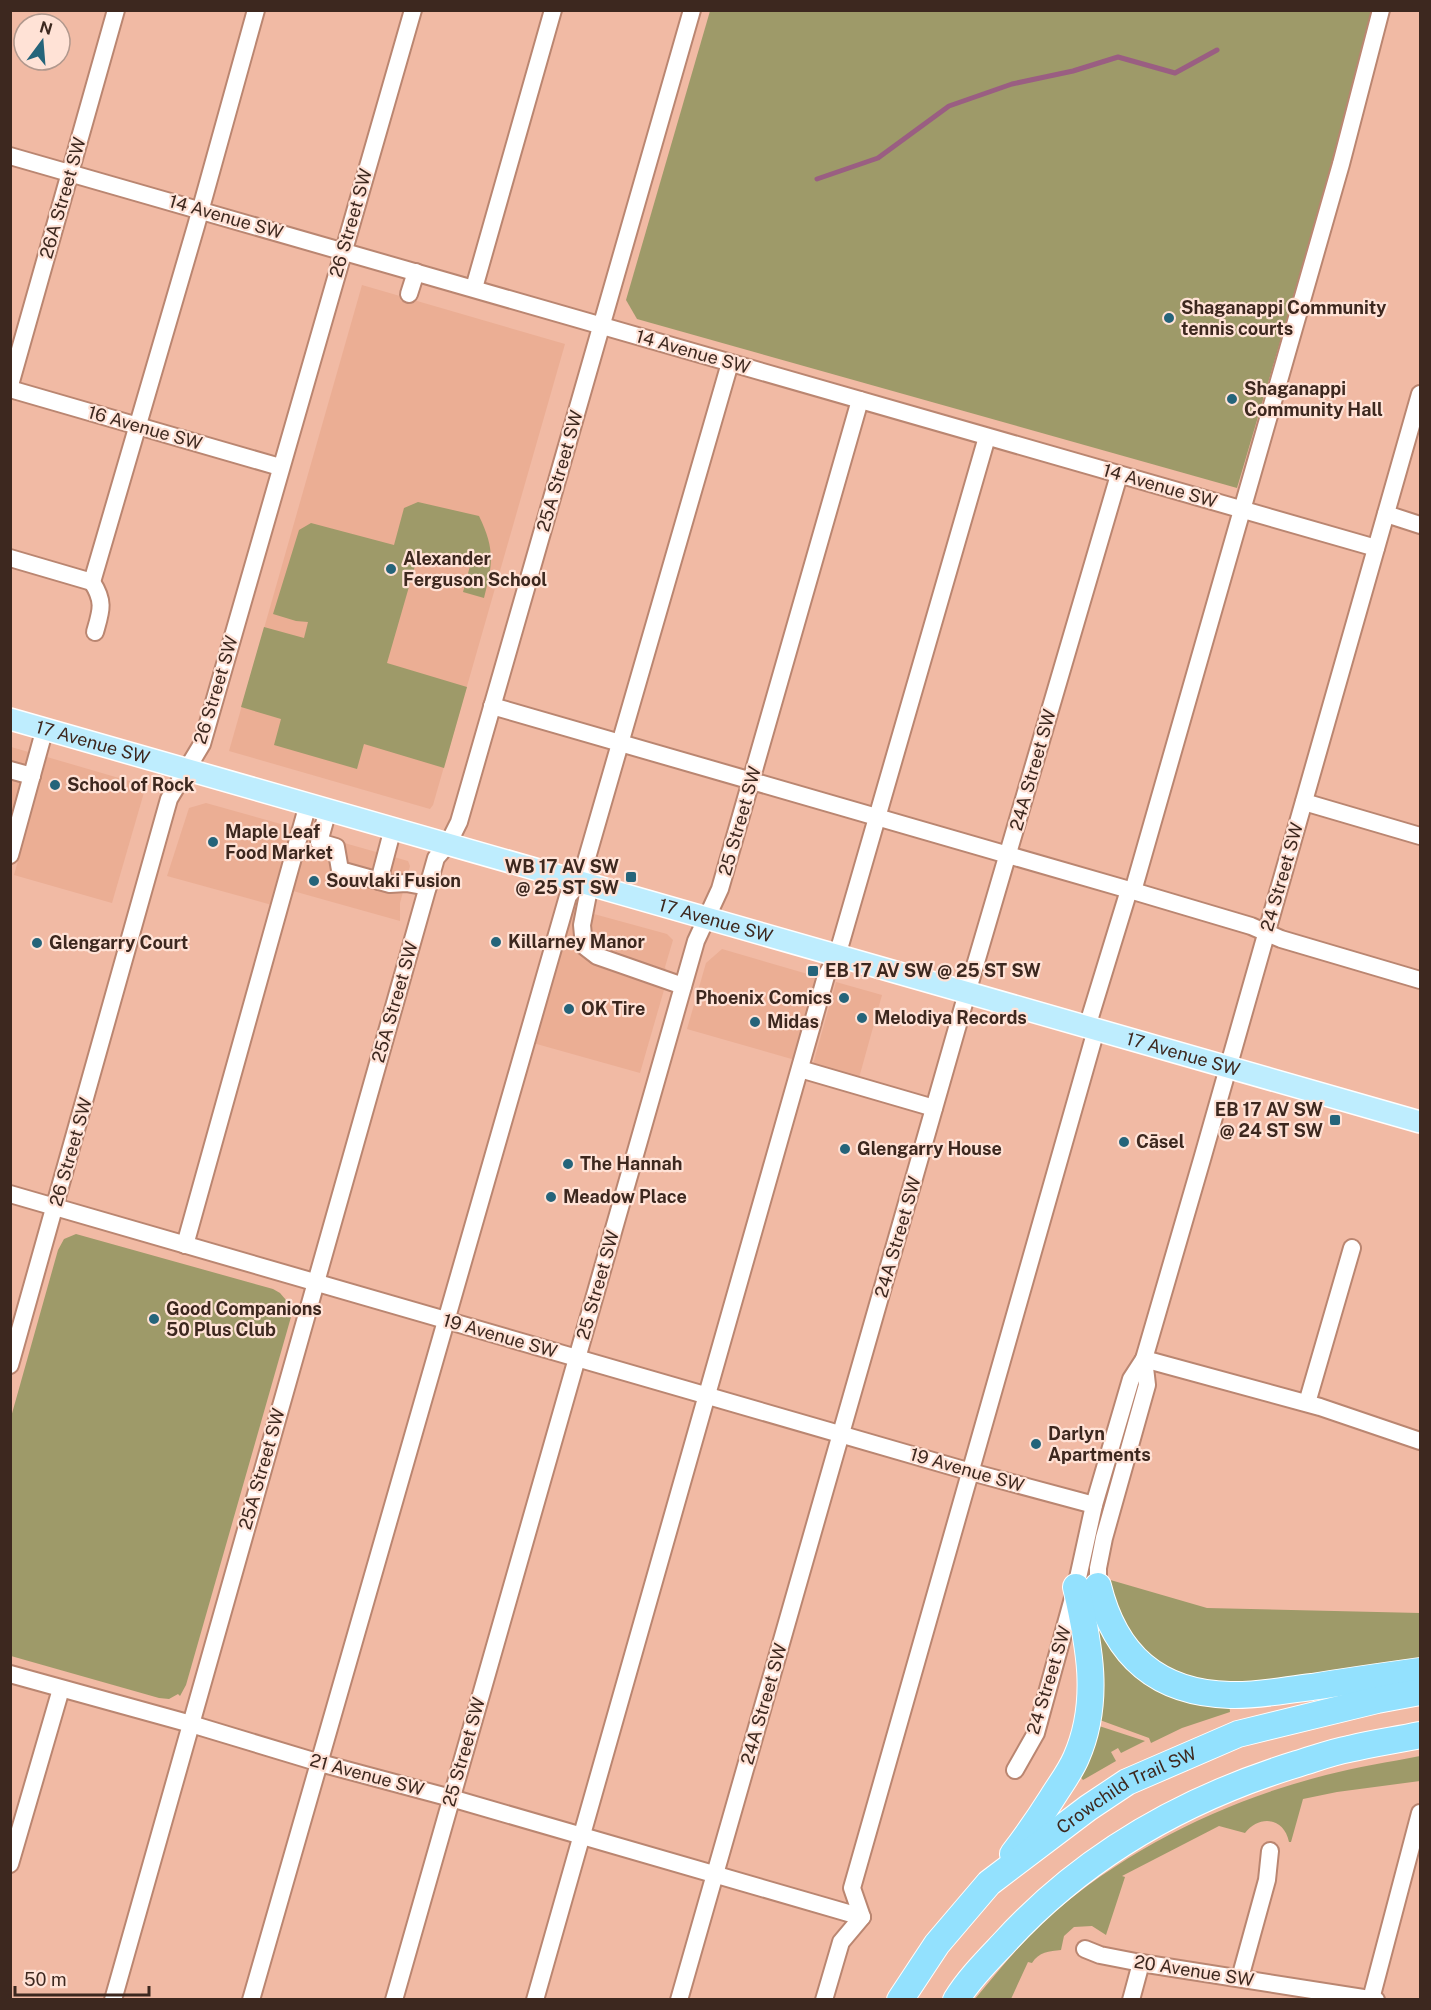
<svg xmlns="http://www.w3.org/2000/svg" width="1431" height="2010" viewBox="0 0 1431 2010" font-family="'Public Sans',sans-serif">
  <rect width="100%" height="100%" fill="#f1baa4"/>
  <g fill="#ebae94">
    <path d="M 362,285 L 565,344 L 433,805 L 430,809 L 229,751 Z"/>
    <path d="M 11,747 L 32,753 L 11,827 Z"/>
    <path d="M 47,757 L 143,785 L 145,789 L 112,903 L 14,875 Z"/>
    <path d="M 206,803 L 295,828 L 272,905 L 167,876 L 189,808 Z"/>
    <path d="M 309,833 L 408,861 L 410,866 L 400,903 L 400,921 L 293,891 Z"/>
    <path d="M 572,908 L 667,934 L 673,940 L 665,967 L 668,976 L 640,1073 L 533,1043 Z"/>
    <path d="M 722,949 L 818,977 L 795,1060 L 687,1029 L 706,963 Z"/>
    <path d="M 836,982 L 882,995 L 859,1078 L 813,1064 Z"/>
  </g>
  <g fill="#9e9a69">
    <path d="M 710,11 L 1378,11 L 1237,488 L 637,319 L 626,300 Z"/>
    <path d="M 418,502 L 479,516 C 495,549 493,563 484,598 L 463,592 L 470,566 L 419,552 L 387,663 L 467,687 L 444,768 L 364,744 L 357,769 L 274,745 L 281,719 L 241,707 L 264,627 L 304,638 L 308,622 L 296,621 L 273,614 L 299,530 L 311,523 L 394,545 L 404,508 Z"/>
    <path d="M 76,1234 L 273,1289 L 280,1293 L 286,1300 L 289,1300 L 292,1308 L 291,1317 L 186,1685 L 180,1696 L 178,1694 L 169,1699 L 159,1698 L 11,1656 L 11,1417 L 58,1250 L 64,1239 Z"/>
    <path d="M 1107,1579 L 1207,1608 L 1420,1613 L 1420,1661 L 1237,1685 L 1188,1677 L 1153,1660 L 1125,1631 Z"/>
    <path d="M 1101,1628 L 1103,1633 L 1229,1703 L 1230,1712 L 1182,1728 L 1151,1743 L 1149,1738 L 1097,1719 L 1093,1630 Z"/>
    <path d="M 1096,1725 L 1145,1741 L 1121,1753 L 1118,1748 L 1111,1752 L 1116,1761 L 1083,1780 L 1077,1773 Z"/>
    <path d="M 1420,1756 L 1420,1781 L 1337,1792 L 1303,1799 L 1291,1842 L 1289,1842 C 1284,1817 1259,1815 1245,1833 L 1219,1826 L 1122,1876 L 1125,1877 L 1106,1935 L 1092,1926 L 1074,1927 L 1064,1936 L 1061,1950 C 1049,1951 1039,1952 1032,1963 L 1028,1962 L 1011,1999 L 975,1999 C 999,1970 1023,1940 1051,1915 C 1129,1847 1227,1800 1326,1775 C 1357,1767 1389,1762 1420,1756 Z"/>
  </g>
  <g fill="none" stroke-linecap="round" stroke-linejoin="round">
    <path stroke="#9a5e82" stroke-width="5" d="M 817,179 L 878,158 L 949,106 L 1012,84 L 1073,71 L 1118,57 L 1175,73 L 1217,50"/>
    <g stroke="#ba8671" stroke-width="20">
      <g id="minor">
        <path d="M 10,156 L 1376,548"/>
        <path d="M 474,288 L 553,10"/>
        <path d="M 409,294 L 416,272"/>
        <path d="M 10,385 L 116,10"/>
        <path d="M 10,389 L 280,467"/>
        <path d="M 1386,514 L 1420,525"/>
        <path d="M 10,558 L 92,582 L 196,226 L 256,10"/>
        <path d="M 92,582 C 105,602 101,611 95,632"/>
        <path d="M 492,706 L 1133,891 L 1251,926 L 1281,939 L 1420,980"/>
        <path d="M 10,770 L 32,776"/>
        <path d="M 1304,802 L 1420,836"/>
        <path d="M 328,810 L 319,842 L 336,847 L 340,870 L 390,884 L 406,883 L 428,887"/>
        <path d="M 10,855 L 45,728"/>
        <path d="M 379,881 L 393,828"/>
        <path d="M 590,884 L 582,925 L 584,946 L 597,956 L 683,986"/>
        <path d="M 1133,891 L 1341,164 L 1381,10"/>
        <path d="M 1087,1027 L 1129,890"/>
        <path d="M 800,1069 L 934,1108"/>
        <path d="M 10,1194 L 971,1472 L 1094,1505"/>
        <path d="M 185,1245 L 308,804"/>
        <path d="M 1144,1359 L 1320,1407 L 1420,1441"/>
        <path d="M 10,1365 L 169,799 L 202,744 L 413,10"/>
        <path d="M 1307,1403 L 1352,1248"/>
        <path d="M 1089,1586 L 1098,1586 L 1098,1568 L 1104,1538 L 1147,1385 L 1144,1359"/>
        <path d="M 10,1674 L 191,1724 L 320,1763 L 451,1798 L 862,1917"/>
        <path d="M 1015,1770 L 1036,1733 L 1076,1587 L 1094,1505 L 1131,1379 L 1144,1359 C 1238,1038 1328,716 1420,394"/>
        <path d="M 10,1864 L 61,1689"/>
        <path d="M 1085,1949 L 1100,1955 L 1141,1963 L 1376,2000"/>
        <path d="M 1240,1978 L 1267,1880 L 1270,1851"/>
        <path d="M 1371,1999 L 1420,1813"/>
        <path d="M 113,2000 L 436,858 L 448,844 L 459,822 L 692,10"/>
        <path d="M 251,2000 L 568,896 L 580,882 L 730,363"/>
        <path d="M 394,2000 L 696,941 L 720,889 L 860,400"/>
        <path d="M 535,2000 L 826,976 L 837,956 L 987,437"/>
        <path d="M 679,2000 L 967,993 L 1119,475"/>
        <path d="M 824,2000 L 841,1942 L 862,1917 L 852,1888 L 1096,1030"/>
        <path d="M 1131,2000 L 1141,1963"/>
      </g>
    </g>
    <g stroke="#fff" stroke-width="24">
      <g id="major">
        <path id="s1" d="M 10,719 L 1420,1122"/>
      </g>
    </g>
    <g stroke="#fff" stroke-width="28">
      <g id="highway">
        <path d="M 1098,1586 C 1115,1655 1157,1693 1230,1695 C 1257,1696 1285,1690 1312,1687 C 1348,1681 1384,1676 1420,1671"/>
        <path d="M 1013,1854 C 1027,1836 1040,1817 1052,1798 C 1060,1785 1070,1772 1076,1758 C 1101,1702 1089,1644 1076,1587"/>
        <path id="s2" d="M 900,2000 L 937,1944 L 989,1883 L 1088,1808 L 1127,1782 L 1238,1734 L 1377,1700 L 1420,1692"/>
        <path d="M 956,2000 C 969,1979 986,1962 1003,1944 C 1083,1856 1183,1799 1297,1764 C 1314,1759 1332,1752 1349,1749 C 1373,1743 1397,1740 1420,1735"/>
      </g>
    </g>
    <use href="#minor" stroke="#fff" stroke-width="16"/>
    <use href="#major" stroke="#beedfe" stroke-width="21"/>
    <use href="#highway" stroke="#93e1fe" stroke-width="26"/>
  </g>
  <g fill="#25647a" stroke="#ffe2d6" stroke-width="2">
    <circle cx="1169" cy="318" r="6"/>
    <circle cx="1232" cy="399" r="6"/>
    <circle cx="391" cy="569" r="6"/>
    <circle cx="55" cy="785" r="6"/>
    <circle cx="213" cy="842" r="6"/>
    <rect x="625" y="871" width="12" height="12" rx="3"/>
    <circle cx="314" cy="881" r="6"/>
    <circle cx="496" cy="942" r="6"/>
    <circle cx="37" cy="943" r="6"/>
    <rect x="807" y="965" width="12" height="12" rx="3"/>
    <circle cx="844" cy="998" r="6"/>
    <circle cx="569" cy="1009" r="6"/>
    <circle cx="862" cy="1018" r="6"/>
    <circle cx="755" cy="1022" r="6"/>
    <rect x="1329" y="1114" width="12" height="12" rx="3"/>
    <circle cx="1124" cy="1142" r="6"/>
    <circle cx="845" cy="1149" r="6"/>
    <circle cx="568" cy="1164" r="6"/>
    <circle cx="551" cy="1197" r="6"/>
    <circle cx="154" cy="1319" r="6"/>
    <circle cx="1036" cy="1444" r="6"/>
  </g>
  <g text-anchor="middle" stroke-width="4.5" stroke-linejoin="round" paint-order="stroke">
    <g font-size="18" fill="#3d281f" stroke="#ffe2d6">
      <text transform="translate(63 198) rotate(-74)" y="6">26A Street SW</text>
      <text transform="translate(226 217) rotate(16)" y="6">14 Avenue SW</text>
      <text transform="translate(351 223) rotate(-74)" y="6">26 Street SW</text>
      <text transform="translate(693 352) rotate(16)" y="6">14 Avenue SW</text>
      <text transform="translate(145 428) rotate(16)" y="6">16 Avenue SW</text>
      <text transform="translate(560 471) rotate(-74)" y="6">25A Street SW</text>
      <text transform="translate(1160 486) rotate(16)" y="6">14 Avenue SW</text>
      <text transform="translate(216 690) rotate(-73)" y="6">26 Street SW</text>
      <text dy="6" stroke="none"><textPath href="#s1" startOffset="86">17 Avenue SW</textPath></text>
      <text transform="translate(1033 770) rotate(-74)" y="6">24A Street SW</text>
      <text transform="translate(740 821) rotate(-74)" y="6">25 Street SW</text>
      <text transform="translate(1282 877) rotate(-74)" y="6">24 Street SW</text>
      <text dy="6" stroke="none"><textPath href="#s1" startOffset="734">17 Avenue SW</textPath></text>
      <text transform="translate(395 1002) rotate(-74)" y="6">25A Street SW</text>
      <text dy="6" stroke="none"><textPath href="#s1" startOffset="1220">17 Avenue SW</textPath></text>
      <text transform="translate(71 1152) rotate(-74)" y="6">26 Street SW</text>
      <text transform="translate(898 1237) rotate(-74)" y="6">24A Street SW</text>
      <text transform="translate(598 1285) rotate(-74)" y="6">25 Street SW</text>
      <text transform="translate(500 1336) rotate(16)" y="6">19 Avenue SW</text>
      <text transform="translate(262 1469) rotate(-74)" y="6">25A Street SW</text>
      <text transform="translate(967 1470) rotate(16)" y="6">19 Avenue SW</text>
      <text transform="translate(1049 1680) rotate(-73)" y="6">24 Street SW</text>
      <text transform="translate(764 1704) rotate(-74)" y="6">24A Street SW</text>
      <text transform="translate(464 1752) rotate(-74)" y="6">25 Street SW</text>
      <text transform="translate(367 1775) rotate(15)" y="6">21 Avenue SW</text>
      <text dy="6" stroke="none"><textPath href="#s2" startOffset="314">Crowchild Trail SW</textPath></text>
      <text transform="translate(1194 1971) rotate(9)" y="6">20 Avenue SW</text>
    </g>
    <g font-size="18" font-weight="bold" fill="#3d281f" stroke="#ffe2d6" text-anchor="start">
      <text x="1181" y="314">Shaganappi Community<tspan x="1181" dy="21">tennis courts</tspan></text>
      <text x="1244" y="395">Shaganappi<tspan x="1244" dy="21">Community Hall</tspan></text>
      <text x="403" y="565">Alexander<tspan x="403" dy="21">Ferguson School</tspan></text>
      <text x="67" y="791">School of Rock</text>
      <text x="225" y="838">Maple Leaf<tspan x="225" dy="21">Food Market</tspan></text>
      <text x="619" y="873" text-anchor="end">WB 17 AV SW<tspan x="619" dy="21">@ 25 ST SW</tspan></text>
      <text x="326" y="887">Souvlaki Fusion</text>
      <text x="508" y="948">Killarney Manor</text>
      <text x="49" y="949">Glengarry Court</text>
      <text x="825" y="977">EB 17 AV SW @ 25 ST SW</text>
      <text x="832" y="1004" text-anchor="end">Phoenix Comics</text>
      <text x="581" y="1015">OK Tire</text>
      <text x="874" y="1024">Melodiya Records</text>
      <text x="767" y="1028">Midas</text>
      <text x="1323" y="1116" text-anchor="end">EB 17 AV SW<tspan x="1323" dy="21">@ 24 ST SW</tspan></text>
      <text x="1136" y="1148">Cāsel</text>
      <text x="857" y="1155">Glengarry House</text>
      <text x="580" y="1170">The Hannah</text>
      <text x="563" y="1203">Meadow Place</text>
      <text x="166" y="1315">Good Companions<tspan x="166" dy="21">50 Plus Club</tspan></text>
      <text x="1048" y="1440">Darlyn<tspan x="1048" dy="21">Apartments</tspan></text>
    </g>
  </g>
  <rect width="1431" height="2010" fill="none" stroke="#3d281f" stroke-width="24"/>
  <g transform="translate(42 42) rotate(16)"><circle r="28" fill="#ffe2d6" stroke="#b1988d" stroke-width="1.5"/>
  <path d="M0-4.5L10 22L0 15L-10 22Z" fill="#25647a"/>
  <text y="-9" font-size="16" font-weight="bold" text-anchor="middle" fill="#3d281f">N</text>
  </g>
  <path d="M15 1986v9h134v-9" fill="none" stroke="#3d281f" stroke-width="3"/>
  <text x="24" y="1986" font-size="18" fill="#3d281f" stroke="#ffe2d6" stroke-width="4.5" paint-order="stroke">50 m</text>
</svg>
